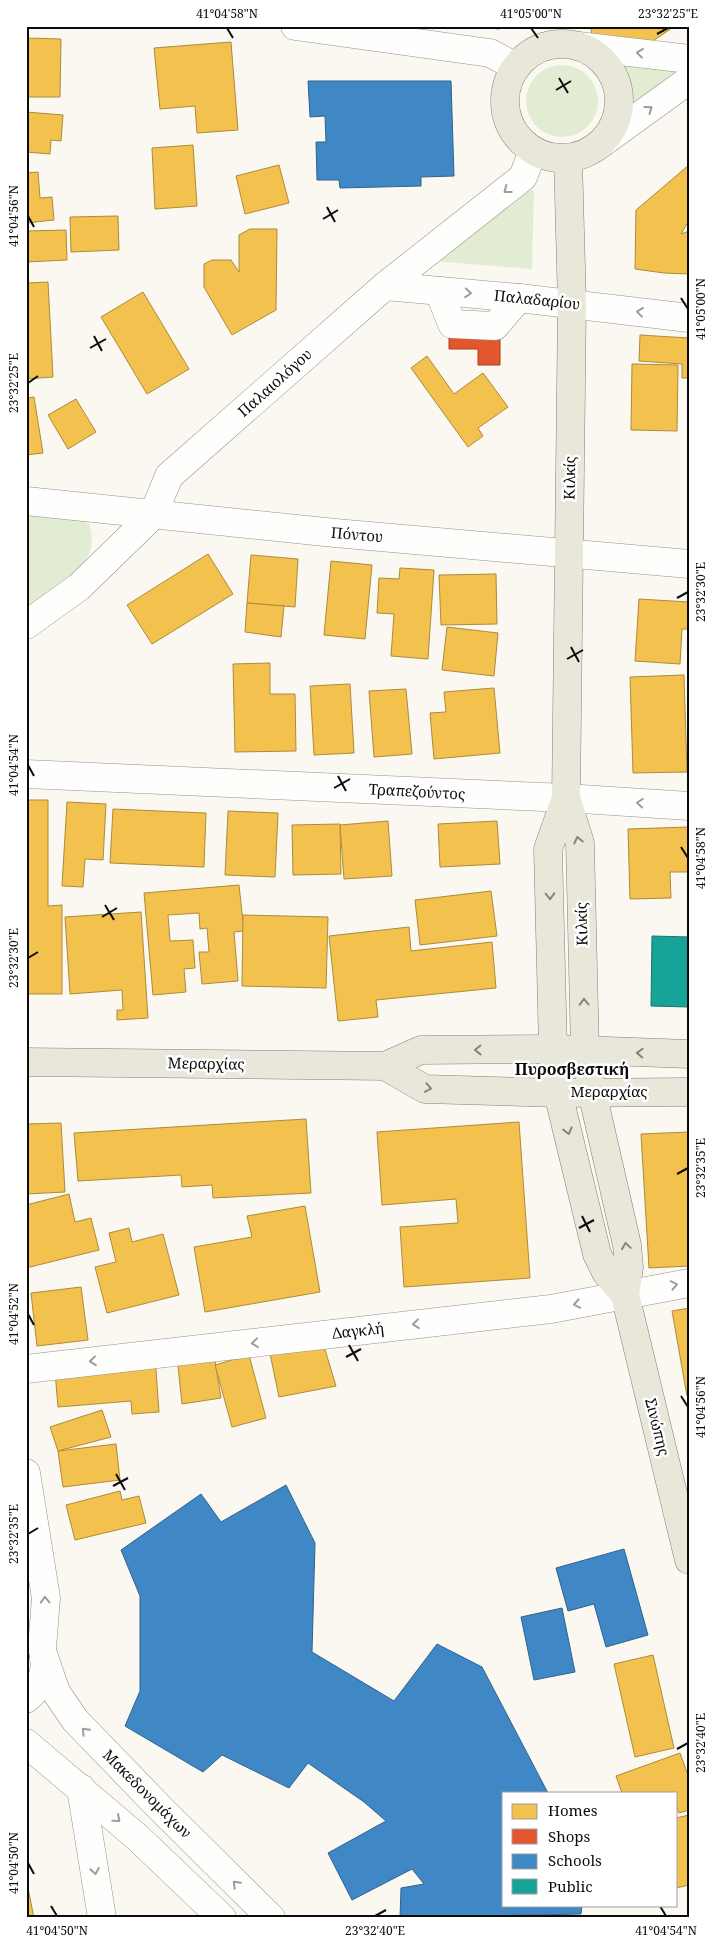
<svg xmlns="http://www.w3.org/2000/svg" width="715" height="1944" viewBox="0 0 715 1944" font-family="'Noto Serif',serif">
  <rect width="100%" height="100%" fill="#faf8f0"/>
  <g fill="#e2ecd3">
    <path d="M 623,64 L 679,71 L 635,103 Z"/>
    <circle cx="562" cy="101" r="36"/>
    <path d="M 531,190 L 534,191 L 532,269 L 433,261 L 432,259 Z"/>
    <path d="M 26,513 L 82,521 L 89,524 C 99,555 81,568 58,584 C 48,592 37,600 26,608 Z"/>
  </g>
  <g fill="#f2c14e" stroke="#ad8b3a">
    <path d="M 591,26 L 675,26 L 647,45 L 592,39 Z"/>
    <path d="M 26,38 L 61,39 L 60,97 L 26,97 Z"/>
    <path d="M 231,42 L 238,130 L 197,133 L 195,106 L 160,109 L 154,48 Z"/>
    <path d="M 26,112 L 63,115 L 61,141 L 51,140 L 50,154 L 26,152 Z"/>
    <path d="M 193,145 L 197,206 L 155,209 L 152,148 Z"/>
    <path d="M 279,165 L 289,203 L 245,214 L 236,176 Z"/>
    <path d="M 689,165 L 689,220 L 681,234 L 689,231 L 689,274 L 664,273 L 635,269 L 636,210 Z"/>
    <path d="M 38,172 L 40,198 L 52,197 L 54,220 L 26,223 L 26,173 Z"/>
    <path d="M 118,216 L 119,250 L 71,252 L 70,217 Z"/>
    <path d="M 250,229 L 277,229 L 276,310 L 232,335 L 204,287 L 204,264 L 212,260 L 231,260 L 239,272 L 239,235 Z"/>
    <path d="M 66,230 L 67,260 L 26,262 L 26,231 Z"/>
    <path d="M 48,282 L 53,377 L 26,379 L 26,283 Z"/>
    <path d="M 143,292 L 189,369 L 147,394 L 101,317 Z"/>
    <path d="M 640,335 L 689,338 L 689,378 L 682,378 L 682,364 L 639,361 Z"/>
    <path d="M 427,356 L 454,394 L 483,373 L 508,407 L 478,428 L 483,436 L 468,447 L 411,368 Z"/>
    <path d="M 632,364 L 678,365 L 677,431 L 631,430 Z"/>
    <path d="M 34,397 L 43,453 L 26,455 L 26,398 Z"/>
    <path d="M 76,399 L 96,432 L 68,449 L 48,415 Z"/>
    <path d="M 208,554 L 233,594 L 152,644 L 127,605 Z"/>
    <path d="M 251,555 L 298,559 L 295,607 L 247,603 Z"/>
    <path d="M 331,561 L 372,565 L 365,639 L 324,635 Z"/>
    <path d="M 400,568 L 434,570 L 428,659 L 391,656 L 394,614 L 377,613 L 379,578 L 399,579 Z"/>
    <path d="M 496,574 L 497,624 L 441,625 L 439,575 Z"/>
    <path d="M 639,599 L 689,602 L 689,629 L 682,629 L 680,664 L 635,661 Z"/>
    <path d="M 247,603 L 284,606 L 281,637 L 245,632 Z"/>
    <path d="M 447,627 L 498,633 L 494,676 L 442,670 Z"/>
    <path d="M 270,663 L 270,694 L 295,694 L 296,751 L 235,752 L 233,664 Z"/>
    <path d="M 684,675 L 687,772 L 633,773 L 630,677 Z"/>
    <path d="M 350,684 L 354,753 L 314,755 L 310,686 Z"/>
    <path d="M 494,688 L 500,753 L 434,759 L 430,713 L 446,712 L 444,692 Z"/>
    <path d="M 406,689 L 412,754 L 374,757 L 369,691 Z"/>
    <path d="M 26,800 L 48,800 L 48,906 L 62,905 L 62,994 L 26,994 Z"/>
    <path d="M 67,802 L 106,804 L 103,860 L 85,859 L 83,887 L 62,886 Z"/>
    <path d="M 113,809 L 206,813 L 204,867 L 110,863 Z"/>
    <path d="M 228,811 L 278,813 L 275,877 L 225,875 Z"/>
    <path d="M 388,821 L 392,876 L 344,879 L 340,825 Z"/>
    <path d="M 497,821 L 500,864 L 440,867 L 438,824 Z"/>
    <path d="M 340,824 L 341,874 L 293,875 L 292,825 Z"/>
    <path d="M 689,827 L 689,872 L 670,872 L 671,898 L 630,899 L 628,829 Z"/>
    <path d="M 239,885 L 244,931 L 234,932 L 238,981 L 202,984 L 199,952 L 209,952 L 207,928 L 200,929 L 199,913 L 168,915 L 170,941 L 193,940 L 195,968 L 184,969 L 186,992 L 153,995 L 144,893 Z"/>
    <path d="M 491,891 L 497,936 L 420,945 L 415,900 Z"/>
    <path d="M 141,912 L 148,1018 L 117,1020 L 117,1010 L 123,1010 L 122,990 L 70,994 L 65,917 Z"/>
    <path d="M 243,915 L 328,917 L 326,988 L 242,986 Z"/>
    <path d="M 409,927 L 411,951 L 492,942 L 496,988 L 376,1000 L 378,1017 L 338,1021 L 329,936 Z"/>
    <path d="M 306,1119 L 311,1193 L 213,1198 L 212,1185 L 182,1187 L 181,1175 L 78,1181 L 74,1133 Z"/>
    <path d="M 519,1122 L 530,1278 L 404,1287 L 400,1227 L 458,1223 L 456,1199 L 382,1205 L 377,1132 Z"/>
    <path d="M 61,1123 L 65,1192 L 26,1194 L 26,1124 Z"/>
    <path d="M 689,1132 L 689,1266 L 649,1268 L 641,1134 Z"/>
    <path d="M 69,1194 L 75,1222 L 91,1218 L 99,1250 L 26,1268 L 26,1205 Z"/>
    <path d="M 305,1206 L 320,1292 L 205,1312 L 194,1247 L 252,1237 L 247,1216 Z"/>
    <path d="M 129,1228 L 132,1242 L 163,1234 L 179,1295 L 107,1313 L 95,1267 L 116,1262 L 109,1233 Z"/>
    <path d="M 81,1287 L 88,1340 L 37,1346 L 31,1293 Z"/>
    <path d="M 689,1308 L 689,1396 L 687,1396 L 672,1311 Z"/>
    <path d="M 323,1343 L 336,1386 L 279,1397 L 268,1344 Z"/>
    <path d="M 214,1354 L 221,1398 L 182,1404 L 177,1357 Z"/>
    <path d="M 249,1355 L 266,1418 L 232,1427 L 215,1365 Z"/>
    <path d="M 155,1356 L 159,1412 L 132,1414 L 131,1401 L 58,1407 L 55,1372 Z"/>
    <path d="M 102,1410 L 111,1437 L 58,1451 L 50,1427 Z"/>
    <path d="M 116,1444 L 120,1480 L 63,1487 L 58,1451 Z"/>
    <path d="M 120,1491 L 122,1500 L 139,1496 L 146,1523 L 75,1540 L 66,1505 Z"/>
    <path d="M 653,1655 L 674,1748 L 635,1757 L 614,1664 Z"/>
    <path d="M 680,1753 L 689,1778 L 689,1810 L 679,1813 L 676,1805 L 676,1793 L 622,1793 L 616,1776 Z"/>
    <path d="M 689,1815 L 689,1885 L 676,1888 L 676,1818 Z"/>
    <path d="M 26,1888 L 28,1888 L 34,1918 L 26,1918 Z"/>
  </g>
  <path fill="#e4572e" stroke="#a34024" d="M 449,321 L 500,321 L 500,365 L 478,365 L 478,349 L 449,349 Z"/>
  <g fill="#3f88c5" stroke="#30638e">
    <path d="M 475,26 L 499,26 L 499,29 Z"/>
    <path d="M 308,81 L 451,81 L 454,176 L 421,177 L 421,186 L 340,188 L 339,180 L 317,180 L 316,142 L 326,142 L 325,116 L 310,117 Z"/>
    <path d="M 286,1485 L 315,1543 L 312,1652 L 394,1701 L 437,1644 L 482,1667 L 548,1793 L 504,1793 L 504,1905 L 582,1905 L 581,1914 L 486,1916 L 485,1918 L 400,1918 L 401,1888 L 424,1884 L 412,1869 L 352,1900 L 328,1853 L 386,1821 L 364,1802 L 308,1763 L 289,1788 L 222,1755 L 203,1772 L 125,1726 L 140,1691 L 140,1596 L 121,1550 L 201,1494 L 221,1522 Z"/>
    <path d="M 624,1549 L 648,1635 L 606,1647 L 594,1604 L 568,1611 L 556,1568 Z"/>
    <path d="M 562,1608 L 575,1672 L 534,1680 L 521,1617 Z"/>
  </g>
  <path fill="#17a398" stroke="#14766e" d="M 652,936 L 689,937 L 689,1007 L 651,1006 Z"/>
  <g fill="none" stroke-linecap="round" stroke-linejoin="round">
    <g stroke="#93928f" stroke-width="29">
      <g id="minor">
        <path d="M 295,26 L 490,53 L 505,61 L 514,70"/>
        <path d="M 578,46 L 689,59"/>
        <path d="M 595,148 L 689,80"/>
        <path d="M 385,286 L 519,298 L 689,318"/>
        <path d="M 439,291 L 452,324 L 495,326 L 519,298"/>
        <path d="M 26,501 L 335,533 L 689,564"/>
        <path d="M 26,625 L 79,587 L 153,515 L 169,476 L 385,286 L 523,177 L 533,151"/>
        <path d="M 26,774 L 566,798 L 689,806"/>
        <path d="M 26,1369 L 551,1309 L 689,1283"/>
        <path d="M 26,1473 L 46,1598 L 42,1648"/>
        <path d="M 44,1657 L 56,1692 L 75,1720 L 161,1809 L 271,1918"/>
        <path d="M 26,1699 C 39,1689 47,1673 44,1657"/>
        <path d="M 26,1743 L 137,1837 L 222,1918"/>
        <path d="M 81,1788 L 102,1918"/>
      </g>
    </g>
    <g stroke="#80807c" stroke-width="29">
      <g id="major">
        <circle cx="562" cy="101" r="57"/>
        <path d="M 568,159 L 572,304 L 566,798 L 580,843 L 585,1051 L 592,1092 L 627,1245 L 629,1267 L 625,1295 L 689,1560"/>
        <path d="M 566,798 L 548,849 L 553,1049 L 558,1093 L 597,1254 L 606,1272 L 625,1295"/>
        <path d="M 26,1062 L 385,1066 L 421,1050 L 553,1049 L 689,1054"/>
        <path d="M 385,1066 L 425,1089 L 558,1093 L 689,1092"/>
      </g>
    </g>
    <use href="#minor" stroke="#fefefd" stroke-width="28"/>
    <use href="#major" stroke="#e9e6da" stroke-width="28"/>
  </g>
  <defs><path id="oneway-chevron" d="M-2-3.5L2.5 0L-2 3.5" fill="none" stroke-width="1.6" stroke-linecap="round" stroke-linejoin="round" transform="scale(1.25)"/></defs>
  <g stroke="#9d9d9d">
    <use href="#oneway-chevron" transform="translate(640 53) rotate(-174)"/>
    <use href="#oneway-chevron" transform="translate(649 109) rotate(-36)"/>
    <use href="#oneway-chevron" transform="translate(507 190) rotate(142)"/>
    <use href="#oneway-chevron" transform="translate(468 293) rotate(5)"/>
    <use href="#oneway-chevron" transform="translate(640 312) rotate(-173)"/>
    <use href="#oneway-chevron" transform="translate(640 803) rotate(-176)"/>
    <use href="#oneway-chevron" transform="translate(674 1285) rotate(-11)"/>
    <use href="#oneway-chevron" transform="translate(577 1304) rotate(169)"/>
    <use href="#oneway-chevron" transform="translate(416 1324) rotate(174)"/>
    <use href="#oneway-chevron" transform="translate(255 1343) rotate(174)"/>
    <use href="#oneway-chevron" transform="translate(93 1361) rotate(174)"/>
    <use href="#oneway-chevron" transform="translate(45 1600) rotate(-92)"/>
    <use href="#oneway-chevron" transform="translate(85 1731) rotate(-134)"/>
    <use href="#oneway-chevron" transform="translate(117 1819) rotate(41)"/>
    <use href="#oneway-chevron" transform="translate(95 1871) rotate(81)"/>
    <use href="#oneway-chevron" transform="translate(236 1884) rotate(-135)"/>
  </g>
  <g stroke="#86847d">
    <use href="#oneway-chevron" transform="translate(578 840) rotate(-103)"/>
    <use href="#oneway-chevron" transform="translate(550 896) rotate(89)"/>
    <use href="#oneway-chevron" transform="translate(584 1002) rotate(-91)"/>
    <use href="#oneway-chevron" transform="translate(478 1050) rotate(179)"/>
    <use href="#oneway-chevron" transform="translate(640 1053) rotate(-178)"/>
    <use href="#oneway-chevron" transform="translate(428 1088) rotate(11)"/>
    <use href="#oneway-chevron" transform="translate(568 1131) rotate(76)"/>
    <use href="#oneway-chevron" transform="translate(626 1246) rotate(-98)"/>
  </g>
  <path fill="none" stroke="#0c0c0c" stroke-width="2" d="M 227,28 L 233,38M 531,28 L 538,38M 657,34 L 668,28M 559,78 L 568,93M 556,90 L 571,81M 327,207 L 335,222M 28,216 L 34,227M 323,219 L 338,210M 681,298 L 688,309M 94,336 L 102,351M 90,348 L 106,339M 28,383 L 38,376M 677,598 L 688,592M 571,647 L 579,662M 567,659 L 583,650M 28,765 L 34,776M 338,776 L 346,791M 334,788 L 350,779M 681,847 L 688,858M 105,905 L 114,920M 102,917 L 117,908M 28,958 L 38,952M 677,1174 L 688,1168M 582,1216 L 590,1232M 579,1228 L 594,1220M 28,1314 L 34,1325M 349,1345 L 358,1361M 346,1357 L 361,1349M 681,1396 L 688,1407M 116,1474 L 125,1490M 113,1486 L 128,1478M 28,1534 L 38,1528M 677,1749 L 688,1743M 28,1863 L 34,1874M 51,1906 L 57,1916M 660,1906 L 666,1916M 375,1916 L 386,1910"/>
  <g text-anchor="middle" stroke-width="5" stroke-linejoin="round" paint-order="stroke">
    <g font-size="15" fill="#0c0c0c" stroke="#fff">
      <text transform="translate(537 300) rotate(6)" y="5">Παλαδαρίου</text>
      <text transform="translate(275 383) rotate(-42)" y="5">Παλαιολόγου</text>
      <text transform="translate(570 478) rotate(-89)" y="5">Κιλκίς</text>
      <text transform="translate(357 535) rotate(5)" y="5">Πόντου</text>
      <text transform="translate(417 792) rotate(3)" y="5">Τραπεζούντος</text>
      <text transform="translate(582 924) rotate(-91)" y="5">Κιλκίς</text>
      <text transform="translate(206 1064) rotate(1)" y="5">Μεραρχίας</text>
      <text x="609" y="1097">Μεραρχίας</text>
      <text transform="translate(358 1331) rotate(-6)" y="5">Δαγκλή</text>
      <text transform="translate(657 1427) rotate(76)" y="5">Σινώπης</text>
      <text transform="translate(147 1794) rotate(45)" y="5">Μακεδονομάχων</text>
    </g>
    <g font-size="16" font-weight="bold" fill="#0c0c0c" stroke="#fff">
      <text x="572" y="1075">Πυροσβεστική</text>
    </g>
  </g>
  <rect width="715" height="1944" fill="none" stroke="#ffffff" stroke-width="55"/>
  <rect x="502" y="1792" width="175" height="115" fill="#ffffff" stroke="#9e9e9e"/>
  <rect x="512" y="1804" width="25" height="15" fill="#f2c14e" stroke="#9e9e9e"/>
  <text x="548" y="1816" font-size="15" fill="#0c0c0c">Homes</text>
  <rect x="512" y="1829" width="25" height="15" fill="#e4572e" stroke="#9e9e9e"/>
  <text x="548" y="1842" font-size="15" fill="#0c0c0c">Shops</text>
  <rect x="512" y="1854" width="25" height="15" fill="#3f88c5" stroke="#9e9e9e"/>
  <text x="548" y="1866" font-size="15" fill="#0c0c0c">Schools</text>
  <rect x="512" y="1879" width="25" height="15" fill="#17a398" stroke="#9e9e9e"/>
  <text x="548" y="1892" font-size="15" fill="#0c0c0c">Public</text>
  <rect x="28" y="28" width="660" height="1888" fill="none" stroke="#0c0c0c" stroke-width="2"/>
  <g font-size="12" text-anchor="middle" fill="#0c0c0c">
    <text x="227" y="18">41°04'58"N</text>
    <text x="531" y="18">41°05'00"N</text>
    <text x="668" y="18">23°32'25"E</text>
    <text transform="translate(14 216) rotate(-90)" y="4">41°04'56"N</text>
    <text transform="translate(701 309) rotate(-90)" y="4">41°05'00"N</text>
    <text transform="translate(14 383) rotate(-90)" y="4">23°32'25"E</text>
    <text transform="translate(701 592) rotate(-90)" y="4">23°32'30"E</text>
    <text transform="translate(14 765) rotate(-90)" y="4">41°04'54"N</text>
    <text transform="translate(701 858) rotate(-90)" y="4">41°04'58"N</text>
    <text transform="translate(14 958) rotate(-90)" y="4">23°32'30"E</text>
    <text transform="translate(701 1168) rotate(-90)" y="4">23°32'35"E</text>
    <text transform="translate(14 1314) rotate(-90)" y="4">41°04'52"N</text>
    <text transform="translate(701 1407) rotate(-90)" y="4">41°04'56"N</text>
    <text transform="translate(14 1534) rotate(-90)" y="4">23°32'35"E</text>
    <text transform="translate(701 1743) rotate(-90)" y="4">23°32'40"E</text>
    <text transform="translate(14 1863) rotate(-90)" y="4">41°04'50"N</text>
    <text x="57" y="1935">41°04'50"N</text>
    <text x="375" y="1935">23°32'40"E</text>
    <text x="666" y="1935">41°04'54"N</text>
  </g>
</svg>
